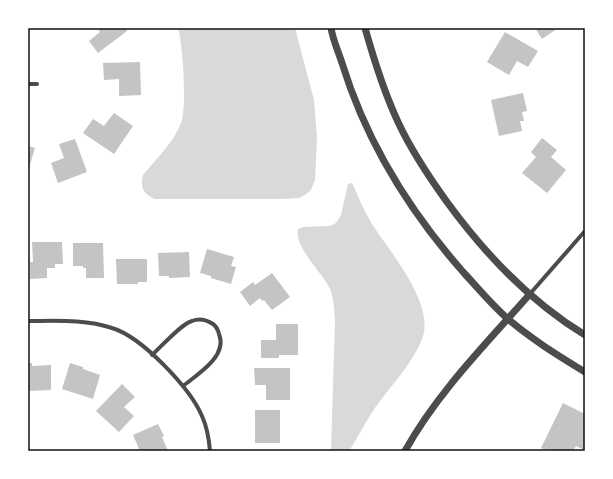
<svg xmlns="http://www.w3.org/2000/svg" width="613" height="479" viewBox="0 0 613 479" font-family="'Space Grotesk',sans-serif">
  <rect width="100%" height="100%" fill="#fff"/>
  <g fill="#d9d9d9">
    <path d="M 178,28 L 295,28 L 314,100 L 317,138 L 315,180 L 311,190 L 305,195 L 299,198 L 283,199 L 155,199 C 143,194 140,187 143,175 C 156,159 174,142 181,123 C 187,108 183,45 178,28 Z"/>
    <path d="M 352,183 C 358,196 364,211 372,224 C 390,252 436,305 422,339 C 411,367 387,389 371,414 C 363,426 357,439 349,451 L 331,451 L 335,320 C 334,310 334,298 330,289 C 322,272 294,247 298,229 L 303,227 L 330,226 L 336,223 L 341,215 L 348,184 Z"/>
  </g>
  <g fill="#c4c4c4">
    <path d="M 97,28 L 125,28 L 127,31 L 98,53 L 89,41 L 100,32 Z"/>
    <path d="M 535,28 L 558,28 L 542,39 Z"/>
    <path d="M 505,32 L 538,51 L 528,67 L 517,61 L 509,75 L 487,62 Z"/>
    <path d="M 140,62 L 141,95 L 119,96 L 119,79 L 104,80 L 103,63 Z"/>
    <path d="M 523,93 L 527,111 L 522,112 L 524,121 L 520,121 L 522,131 L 499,136 L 491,100 Z"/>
    <path d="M 114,113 L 133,126 L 114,154 L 83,133 L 93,119 L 104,126 Z"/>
    <path d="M 542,138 L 557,150 L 551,157 L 566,170 L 547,193 L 522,173 L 536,157 L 531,152 Z"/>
    <path d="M 75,139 L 87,172 L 58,183 L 51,163 L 64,158 L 59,144 Z"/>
    <path d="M 28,146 L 35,148 L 28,171 Z"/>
    <path d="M 32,242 L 62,242 L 63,264 L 55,264 L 55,268 L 47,268 L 47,278 L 30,279 L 30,262 L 33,262 Z"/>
    <path d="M 73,243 L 103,243 L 104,278 L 86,278 L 86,268 L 83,268 L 83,266 L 73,266 Z"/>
    <path d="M 207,249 L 234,257 L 231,266 L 236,267 L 231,284 L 211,278 L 211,276 L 200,273 Z"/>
    <path d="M 189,252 L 190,277 L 169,278 L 169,276 L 159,276 L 158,253 Z"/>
    <path d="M 116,259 L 147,259 L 147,282 L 138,282 L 138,284 L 117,284 Z"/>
    <path d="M 272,273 L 290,297 L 272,310 L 264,300 L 262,301 L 260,298 L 250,306 L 240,292 L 253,282 L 255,285 Z"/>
    <path d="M 276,324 L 298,324 L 298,355 L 279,355 L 279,358 L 261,358 L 261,340 L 276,340 Z"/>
    <path d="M 28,363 L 32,363 L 32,366 L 51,365 L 51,390 L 28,391 Z"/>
    <path d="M 70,363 L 83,367 L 83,369 L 100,375 L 93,399 L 62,389 Z"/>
    <path d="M 254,368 L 290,368 L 290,400 L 266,400 L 266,385 L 255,385 Z"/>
    <path d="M 122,384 L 135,397 L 124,407 L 134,416 L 119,432 L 96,411 Z"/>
    <path d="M 563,403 L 585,414 L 585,451 L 582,451 L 582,449 L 576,446 L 573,451 L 548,451 L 541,448 Z"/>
    <rect x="255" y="410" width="25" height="33"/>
    <path d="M 158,424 L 164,436 L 162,437 L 168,451 L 140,451 L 133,435 Z"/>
  </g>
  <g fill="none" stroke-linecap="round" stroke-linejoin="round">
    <g stroke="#4c4c4c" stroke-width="4">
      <path d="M 28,84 L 37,84"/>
      <path d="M 529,295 L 585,231"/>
      <path d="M 28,321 C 56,321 85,319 112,328 C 142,337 190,388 202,416 C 207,427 209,439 210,451"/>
      <path d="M 152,355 C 162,346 181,324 192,321 C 199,318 207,320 213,324 C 216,326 218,330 219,334 C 228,356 198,374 183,386"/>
    </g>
    <g stroke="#4c4c4c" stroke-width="7">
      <path d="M 331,28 C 333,40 338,51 342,63 C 366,141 410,212 464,273 C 478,288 492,305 508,319 C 531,339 559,356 585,372"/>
      <path d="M 365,28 C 374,60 384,92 398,122 C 411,150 429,177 447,202 C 485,254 529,301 585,335"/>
      <path d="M 405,451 C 437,393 486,344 529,295"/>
    </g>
  </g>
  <rect width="613" height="479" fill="none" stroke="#ffffff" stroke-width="58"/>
  <rect x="29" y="29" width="555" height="421" fill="none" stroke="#111" stroke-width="1.5"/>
</svg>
